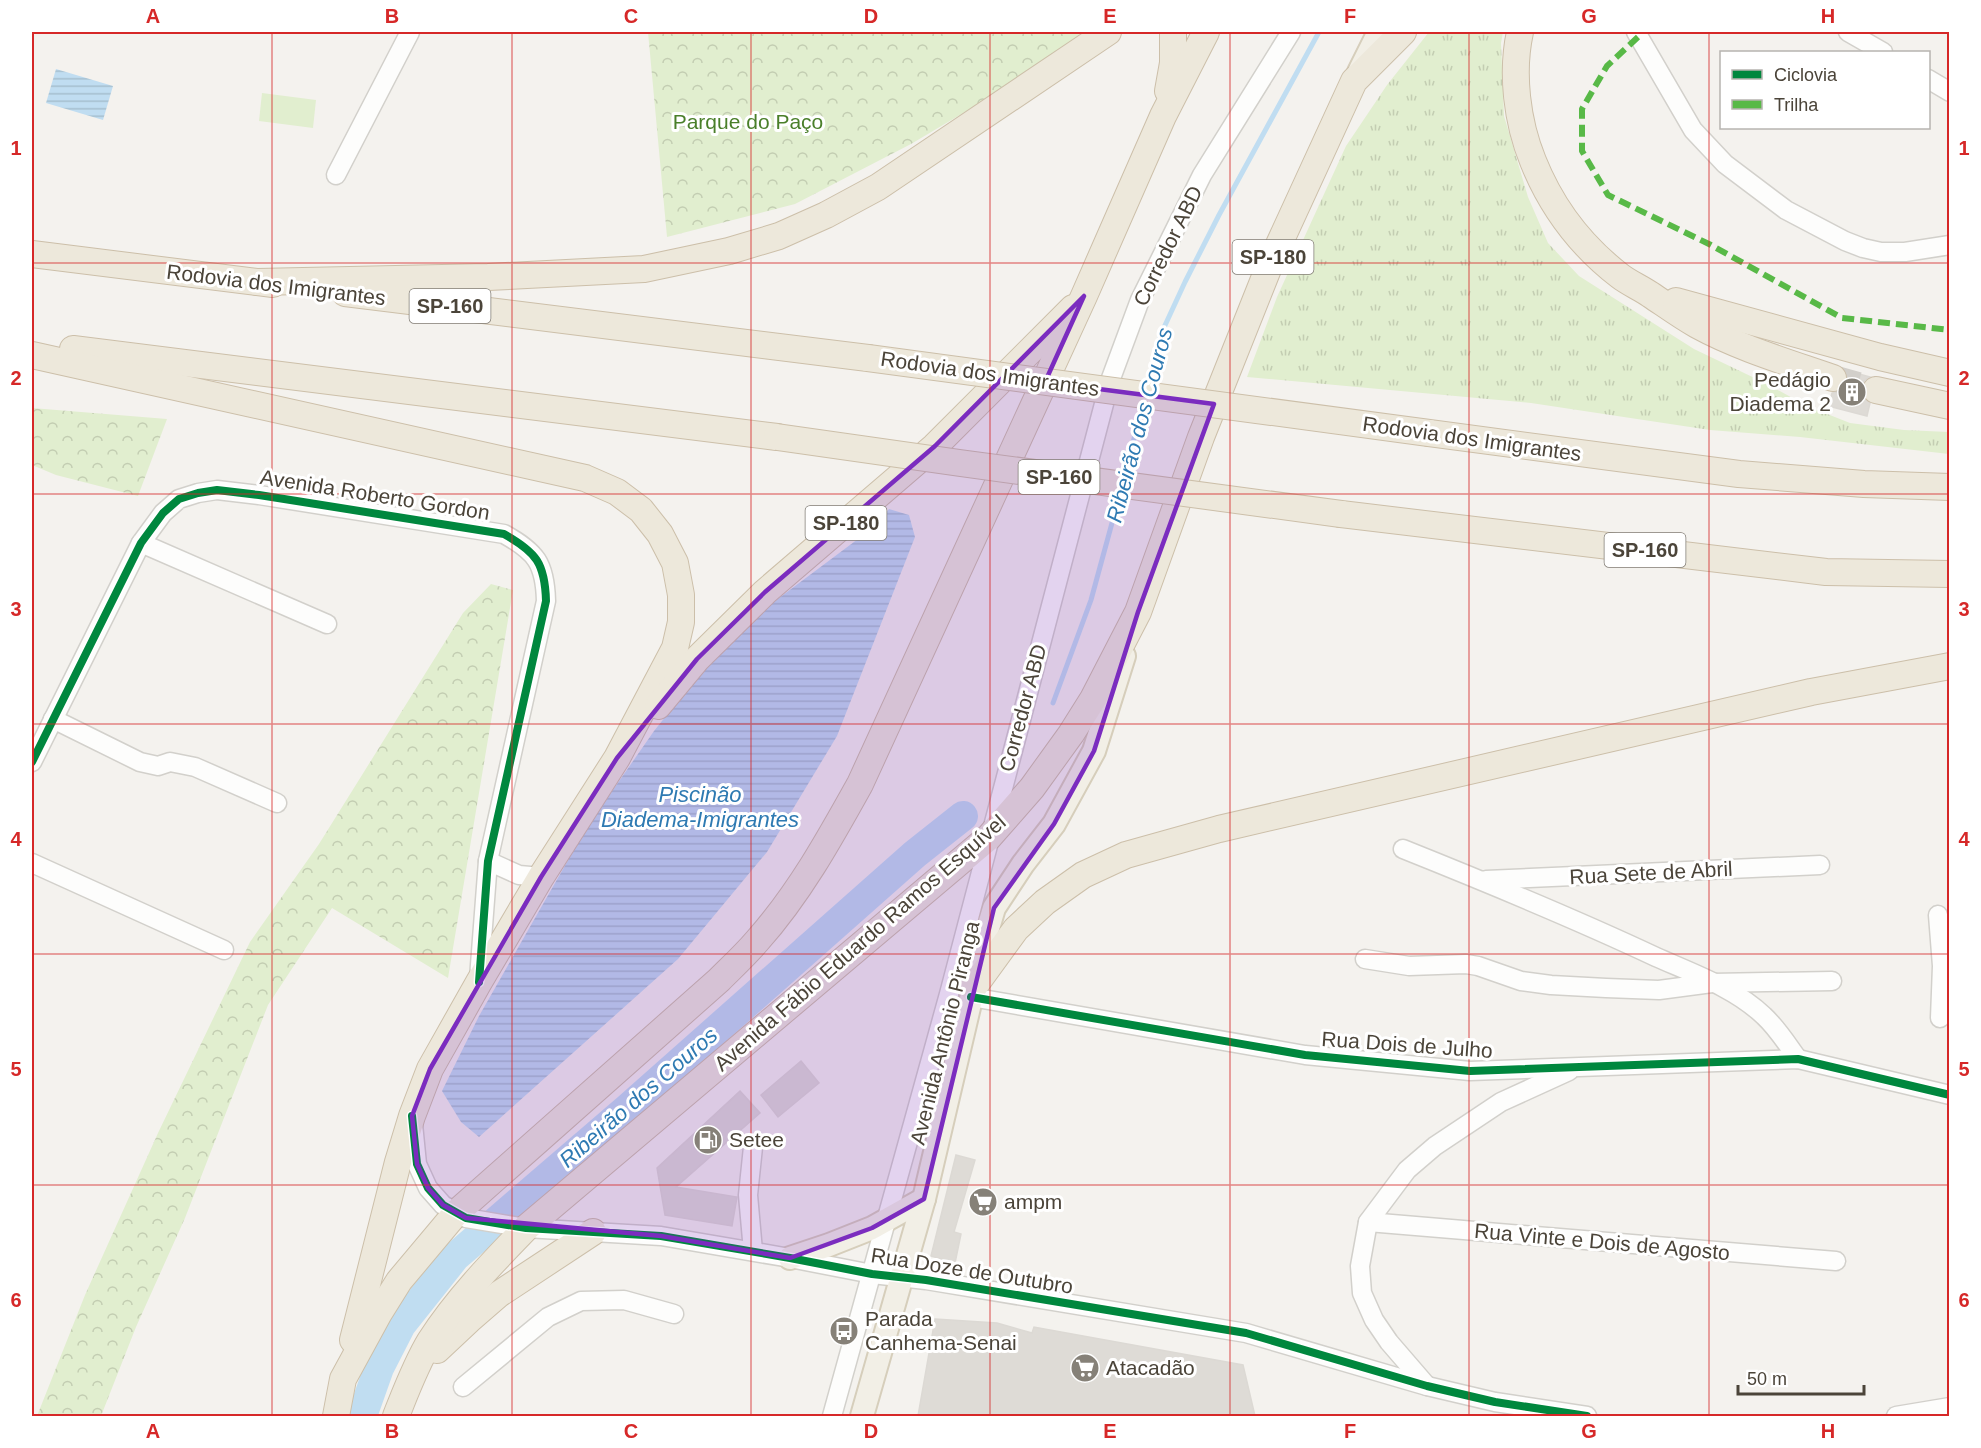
<svg xmlns="http://www.w3.org/2000/svg" width="1981" height="1448" viewBox="0 0 1981 1448" font-family="Arial,sans-serif">
  <defs>
    <pattern id="grass-tufts" width="24" height="20" patternUnits="userSpaceOnUse" patternTransform="scale(1.5)"><rect width="24" height="20" fill="#e1eecf"/><path d="M3 7l-1-3M5 7V3M7 7l1-3M15 17l-1-3M17 17v-4M19 17l1-3" fill="none" stroke="#c3cdb2"/></pattern>
    <pattern id="forest-crowns" width="20" height="18" patternUnits="userSpaceOnUse" patternTransform="scale(1.5)"><rect width="20" height="18" fill="#e1eecf"/><path d="M2 6a3 3 0 1 1 6 0M12 15a3 3 0 1 1 6 0" fill="none" stroke="#c3cdb2"/></pattern>
    <pattern id="water-rules" width="6" height="5" patternUnits="userSpaceOnUse" patternTransform="scale(1.5)"><rect width="6" height="5" fill="#c0ddf1"/><path d="M0 2.5h6" fill="none" stroke="#a6bfcf"/></pattern>
  </defs>
  <rect width="100%" height="100%" fill="#f4f2ee"/>
  <path fill="url(#grass-tufts)" d="M 1429,32 L 1503,32 L 1501,43 L 1504,116 L 1528,197 L 1548,243 L 1579,276 L 1694,349 L 1765,383 L 1807,406 L 1850,423 L 1904,430 L 1949,432 L 1949,454 L 1800,437 L 1710,430 L 1531,403 L 1247,377 L 1277,297 L 1346,146 L 1387,85 Z"/>
  <g fill="url(#forest-crowns)">
    <path d="M 648,32 L 1100,32 L 911,144 L 795,204 L 667,237 Z"/>
    <path d="M 32,408 L 167,419 L 138,496 L 56,475 L 32,465 Z"/>
    <path d="M 491,584 L 513,590 L 448,978 L 332,908 L 268,1005 L 185,1218 L 136,1327 L 101,1416 L 37,1416 L 85,1295 L 158,1133 L 250,942 L 319,844 L 463,613 Z"/>
  </g>
  <path fill="#e1eecf" d="M 262,93 L 316,100 L 313,128 L 259,121 Z"/>
  <g fill="url(#water-rules)">
    <path d="M 56,69 L 113,86 L 103,120 L 46,103 Z"/>
    <path d="M 889,509 L 909,515 L 915,537 L 837,736 L 767,852 L 678,959 L 479,1137 L 461,1122 L 442,1091 L 479,1016 L 587,827 L 654,731 L 701,672 L 755,616 L 874,527 Z"/>
  </g>
  <g fill="none" stroke-linecap="round" stroke-linejoin="round">
    <g stroke="#c0ddf1" stroke-width="5">
      <path d="M 1147,388 L 1161,334 L 1185,282 L 1219,215 L 1319,32"/>
      <path d="M 1124,478 L 1143,403"/>
      <path d="M 1053,703 L 1091,600 L 1121,490"/>
    </g>
    <path stroke="#c0ddf1" stroke-width="30" d="M 362,1416 L 379,1368 L 401,1325 L 455,1257 L 628,1108 L 915,854 L 963,816"/>
  </g>
  <g fill="#dedbd6" stroke="#dcd9d4" stroke-width="1.5">
    <path d="M 1845,370 L 1870,377 L 1865,380 L 1861,387 L 1862,395 L 1870,403 L 1867,416 L 1828,406 L 1832,393 L 1842,390 L 1847,383 L 1848,376 Z"/>
    <path d="M 801,1061 L 819,1083 L 778,1117 L 761,1095 Z"/>
    <path d="M 740,1091 L 760,1113 L 676,1187 L 737,1197 L 732,1226 L 665,1215 L 657,1168 Z"/>
    <path d="M 956,1155 L 975,1160 L 954,1232 L 961,1234 L 955,1263 L 931,1256 Z"/>
    <path d="M 935,1319 L 997,1323 L 1032,1333 L 1034,1327 L 1243,1365 L 1255,1416 L 918,1416 Z"/>
  </g>
  <g fill="none" stroke-linecap="round" stroke-linejoin="round">
    <path stroke="#d2cfca" stroke-width="26" stroke-dasharray="26 13" stroke-linecap="butt" d="M 1833,378 L 1876,390"/>
    <g stroke="#d2d0cb" stroke-width="21">
      <g id="minor">
        <path d="M 1636,32 L 1693,130 L 1725,164 L 1786,210 L 1845,241 L 1863,248 L 1881,252 L 1905,252 L 1950,245"/>
        <path d="M 1848,32 L 1883,52"/>
        <path d="M 1928,79 L 1950,92"/>
        <path d="M 336,175 L 410,32"/>
        <path d="M 141,543 L 327,624"/>
        <path d="M 53,719 L 140,762 L 158,766 L 170,762 L 195,767 L 277,803"/>
        <path d="M 32,762 L 141,543 L 163,513 L 179,499 L 198,493 L 217,490 L 259,495 L 504,534 C 536,552 545,563 546,601 L 488,861 L 479,978"/>
        <path d="M 1403,849 C 1488,883 1573,918 1656,957 C 1692,973 1735,988 1764,1016 C 1777,1028 1787,1044 1798,1059"/>
        <path d="M 488,861 L 519,875 L 541,877"/>
        <path d="M 32,863 L 224,950"/>
        <path d="M 1486,880 L 1820,865"/>
        <path d="M 1938,915 L 1942,966 L 1940,1018"/>
        <path d="M 1365,959 L 1409,966 L 1466,964 L 1478,966 L 1521,981 L 1551,985 L 1606,988 L 1659,990 L 1712,983 L 1832,981"/>
        <path d="M 971,997 L 1305,1055 L 1470,1071 L 1798,1059 L 1950,1095"/>
        <path d="M 413,1124 L 417,1164 L 428,1188 L 443,1205 L 466,1218 L 526,1228 L 661,1236 L 790,1258 L 872,1274 L 926,1280 L 1246,1333 L 1427,1386 L 1495,1402 L 1587,1416"/>
        <path d="M 1368,1222 L 1836,1261"/>
        <path d="M 753,1251 L 748,1195 L 753,1147"/>
        <path d="M 1427,1386 L 1389,1342 L 1374,1320 L 1362,1293 L 1360,1266 L 1368,1222 L 1407,1170 L 1435,1146 L 1501,1102 L 1569,1071"/>
        <path d="M 463,1387 L 548,1317 L 581,1301 L 624,1300 L 674,1314"/>
        <path d="M 832,1416 L 949,994 L 1110,381 L 1140,300 L 1202,175 L 1291,32"/>
        <path d="M 1896,1416 L 1950,1407"/>
      </g>
    </g>
    <g stroke="#d6cebb" stroke-width="26">
      <g id="major">
        <path d="M 1359,72 L 1379,32"/>
        <path d="M 790,1258 L 829,1245 L 872,1228 L 924,1199"/>
        <path d="M 862,1416 L 924,1199 L 986,935 L 994,908 L 1023,864 L 1054,824 L 1094,751 L 1124,656"/>
      </g>
    </g>
    <g stroke="#ccbfa9" stroke-width="28">
      <g id="highway">
        <path d="M 1520,32 C 1511,73 1517,122 1533,161 C 1551,206 1581,246 1620,276 C 1629,283 1641,288 1651,295 C 1666,305 1681,316 1697,325 C 1739,348 1787,362 1833,378"/>
        <path d="M 1168,91 L 1173,63 L 1173,32"/>
        <path d="M 32,254 L 273,284"/>
        <path d="M 257,282 L 488,277 L 644,269 L 729,251 L 779,236 L 826,215 L 878,187 L 1108,32"/>
        <path d="M 345,293 L 868,358"/>
        <path d="M 1676,301 L 1880,357 L 1950,373"/>
        <path d="M 73,349 L 777,437"/>
        <path d="M 32,355 L 585,478 L 617,492 L 641,510 L 660,534 L 675,563 L 681,595 L 681,622 L 675,648 L 617,758 L 541,877 L 479,982 L 430,1069 L 412,1116 L 398,1162 L 353,1340"/>
        <path d="M 1876,390 L 1950,406"/>
        <path d="M 1429,433 L 1739,474 L 1864,484 L 1950,487"/>
        <path d="M 1341,514 L 1826,572 L 1950,574"/>
        <path d="M 658,706 L 697,659 L 765,592 L 935,446 L 1073,308"/>
        <path d="M 973,988 L 1016,929 L 1045,902 L 1083,875 L 1126,855 L 1219,829 L 1811,692 L 1950,666"/>
        <path d="M 437,1350 L 469,1320 L 499,1294 L 593,1232"/>
        <path d="M 336,1416 L 343,1379 L 379,1313 L 399,1281 L 456,1213 L 719,980 C 732,967 745,955 757,941 C 799,894 830,838 860,784 L 1084,296 L 1163,116 L 1206,32"/>
        <path d="M 396,1416 C 406,1391 416,1364 430,1341 C 457,1299 492,1263 526,1228 L 989,837 L 1032,788 L 1071,734 L 1093,699 L 1138,612 L 1201,437 L 1270,264 L 1354,81 L 1403,32"/>
      </g>
    </g>
    <use href="#minor" stroke="#fdfdfc" stroke-width="18"/>
    <use href="#major" stroke="#f2efe6" stroke-width="22"/>
    <use href="#highway" stroke="#ede8db" stroke-width="26"/>
    <g stroke="#ccbfa9" stroke-width="28" stroke-linecap="butt">
      <g id="highway-bridge">
        <path d="M 868,358 L 1429,433"/>
        <path d="M 777,437 L 960,463 L 1341,514"/>
      </g>
    </g>
    <use href="#highway-bridge" stroke="#ede8db" stroke-width="26"/>
    <path stroke="#58b947" stroke-width="6" stroke-dasharray="12 6" stroke-linecap="butt" d="M 1638,37 L 1607,66 L 1582,109 L 1582,151 L 1608,195 L 1711,245 L 1842,318 L 1950,330"/>
    <g stroke="#fff" stroke-width="11">
      <g id="cycleway">
        <path d="M 32,762 L 141,543 L 163,513 L 179,499 L 198,493 L 217,490 L 259,495 L 504,534 C 536,552 545,563 546,601 L 488,861 L 479,982"/>
        <path d="M 971,997 L 1305,1055 L 1470,1071 L 1798,1059 L 1950,1095"/>
        <path d="M 412,1116 L 417,1164 L 428,1188 L 443,1205 L 466,1218 L 526,1228 L 661,1236 L 790,1258 L 872,1274 L 926,1280 L 1246,1333 L 1427,1386 L 1495,1402 L 1587,1416"/>
      </g>
    </g>
    <use href="#cycleway" stroke="#00873e" stroke-width="8"/>
  </g>
  <path fill="#7b2cbf" fill-opacity="0.2" stroke="#7b2cbf" stroke-width="4.5" stroke-linejoin="round" d="M 1084,296 L 1045,382 L 1214,404 L 1138,612 L 1094,751 L 1054,824 L 994,908 L 924,1199 L 872,1228 L 790,1258 L 661,1236 L 466,1218 L 443,1205 L 428,1188 L 417,1164 L 412,1116 L 430,1069 L 541,877 L 617,758 L 697,659 L 765,592 L 935,446 Z"/>
  <path fill="none" stroke="#d62828" stroke-width="1.5" stroke-opacity="0.55" d="M 272,32 L 272,1416M 512,32 L 512,1416M 751,32 L 751,1416M 990,32 L 990,1416M 1230,32 L 1230,1416M 1469,32 L 1469,1416M 1709,32 L 1709,1416M 32,263 L 1950,263M 32,494 L 1950,494M 32,724 L 1950,724M 32,954 L 1950,954M 32,1185 L 1950,1185"/>
  <defs>
    <g id="building-disc" transform="scale(1.5)"><circle r="9.5" fill="#868178" stroke="#fff"/><path d="M-4-6H4V6H1V3H-1V6H-4ZM-2.5-4.3h1.7v1.8h-1.7ZM.8-4.3h1.7v1.8H.8ZM-2.5-1h1.7V.8h-1.7ZM.8-1h1.7V.8H.8Z" fill="#fff"/></g>
    <g id="fuel-disc" transform="scale(1.5)"><circle r="9.5" fill="#868178" stroke="#fff"/><path d="M-5.5-6h7V0h2V4h1.3V-2.5L3-4.5l.8-.8L6-3V5H2.5V1h-1V6h-7ZM-4.2-4.7v3.2H.2V-4.7Z" fill="#fff"/></g>
    <g id="supermarket-disc" transform="scale(1.5)"><circle r="9.5" fill="#868178" stroke="#fff"/><path d="M-6-5.5h2.5l.6 2H6L4.5 2H-2.5L-4.4-4H-6ZM-1.5 3.2a1.3 1.3 0 1 0 .1 0ZM3 3.2a1.3 1.3 0 1 0 .1 0Z" fill="#fff"/></g>
    <g id="bus-disc" transform="scale(1.5)"><circle r="9.5" fill="#868178" stroke="#fff"/><path d="M-5-6H5V4H4V6H2V4H-2V6H-4V4H-5ZM-3.5-4V0h7V-4ZM-3.5 1.2v1.5H-2V1.2ZM2 1.2v1.5H3.5V1.2Z" fill="#fff"/></g>
  </defs>
  <g fill-rule="evenodd">
    <use href="#building-disc" x="1852" y="392"/>
    <use href="#fuel-disc" x="708" y="1140"/>
    <use href="#supermarket-disc" x="983" y="1202"/>
    <use href="#bus-disc" x="844" y="1331"/>
    <use href="#supermarket-disc" x="1085" y="1368"/>
  </g>
  <g text-anchor="middle" stroke-width="6" stroke-linejoin="round" paint-order="stroke">
    <g fill="#fff" stroke="#817c74" stroke-width="1.5">
      <rect x="1232.5" y="240" width="81" height="34" rx="4.5"/>
      <rect x="409.5" y="289" width="81" height="34" rx="4.5"/>
      <rect x="1018.5" y="460" width="81" height="34" rx="4.5"/>
      <rect x="805.5" y="506" width="81" height="34" rx="4.5"/>
      <rect x="1604.5" y="533" width="81" height="34" rx="4.5"/>
    </g>
    <g font-size="20" font-weight="bold" fill="#4b4439">
      <text x="1273" y="264">SP-180</text>
      <text x="450" y="313">SP-160</text>
      <text x="1059" y="484">SP-160</text>
      <text x="846" y="530">SP-180</text>
      <text x="1645" y="557">SP-160</text>
    </g>
    <g font-size="21" fill="#4a7f2a" stroke="#fff">
      <text x="748" y="129">Parque do Paço</text>
    </g>
    <g font-size="21" fill="#4b4439" stroke="#fff">
      <text transform="translate(1168 246) rotate(-64)" y="7">Corredor ABD</text>
      <text transform="translate(276 285) rotate(7)" y="7">Rodovia dos Imigrantes</text>
      <text transform="translate(990 374) rotate(8)" y="7">Rodovia dos Imigrantes</text>
      <text transform="translate(1472 439) rotate(8)" y="7">Rodovia dos Imigrantes</text>
      <text transform="translate(375 495) rotate(9)" y="7">Avenida Roberto Gordon</text>
      <text transform="translate(1023 708) rotate(-75)" y="7">Corredor ABD</text>
      <text transform="translate(1651 873) rotate(-3)" y="7">Rua Sete de Abril</text>
      <text transform="translate(860 943) rotate(-41)" y="7">Avenida Fábio Eduardo Ramos Esquível</text>
      <text transform="translate(945 1033) rotate(-76)" y="7">Avenida Antônio Piranga</text>
      <text transform="translate(1407 1045) rotate(4)" y="7">Rua Dois de Julho</text>
      <text transform="translate(1602 1242) rotate(5)" y="7">Rua Vinte e Dois de Agosto</text>
      <text transform="translate(972 1271) rotate(9)" y="7">Rua Doze de Outubro</text>
    </g>
    <g font-size="21" fill="#4b4439" stroke="#fff" text-anchor="start">
      <text x="1831" y="387" text-anchor="end">Pedágio<tspan x="1831" dy="24">Diadema 2</tspan></text>
      <text x="729" y="1147">Setee</text>
      <text x="1004" y="1209">ampm</text>
      <text x="865" y="1326">Parada<tspan x="865" dy="24">Canhema-Senai</tspan></text>
      <text x="1106" y="1375">Atacadão</text>
    </g>
    <g font-size="22" font-style="italic" fill="#2e7ab2" stroke="#fff">
      <text transform="translate(1139 425) rotate(-75)" y="8">Ribeirão dos Couros</text>
      <text x="700" y="802">Piscinão<tspan x="700" dy="25">Diadema-Imigrantes</tspan></text>
      <text transform="translate(638 1097) rotate(-41)" y="8">Ribeirão dos Couros</text>
    </g>
  </g>
  <rect width="1981" height="1448" fill="none" stroke="#ffffff" stroke-width="66"/>
  <rect x="1720" y="51" width="210" height="78" fill="#ffffff" stroke="#b7b4b0" stroke-width="1.5"/>
  <rect x="1732" y="70" width="30" height="9" fill="#00873e" stroke="#b7b4b0" stroke-width="1.5"/>
  <text x="1774" y="81" font-size="18" fill="#4b4439">Ciclovia</text>
  <rect x="1732" y="100" width="30" height="9" fill="#58b947" stroke="#b7b4b0" stroke-width="1.5"/>
  <text x="1774" y="111" font-size="18" fill="#4b4439">Trilha</text>
  <path d="M1738 1385v9h126v-9" fill="none" stroke="#4b4439" stroke-width="3"/>
  <text x="1747" y="1385" font-size="18" fill="#4b4439" stroke="#ffffff" stroke-width="4.5" paint-order="stroke">50 m</text>
  <rect x="33" y="33" width="1915" height="1382" fill="none" stroke="#d62828" stroke-width="2"/>
  <g font-size="20" text-anchor="middle" font-weight="bold" fill="#d62828">
    <text x="153" y="23">A</text>
    <text x="392" y="23">B</text>
    <text x="631" y="23">C</text>
    <text x="871" y="23">D</text>
    <text x="1110" y="23">E</text>
    <text x="1350" y="23">F</text>
    <text x="1589" y="23">G</text>
    <text x="1828" y="23">H</text>
    <text x="16" y="155">1</text>
    <text x="1964" y="155">1</text>
    <text x="16" y="385">2</text>
    <text x="1964" y="385">2</text>
    <text x="16" y="616">3</text>
    <text x="1964" y="616">3</text>
    <text x="16" y="846">4</text>
    <text x="1964" y="846">4</text>
    <text x="16" y="1076">5</text>
    <text x="1964" y="1076">5</text>
    <text x="16" y="1307">6</text>
    <text x="1964" y="1307">6</text>
    <text x="153" y="1438">A</text>
    <text x="392" y="1438">B</text>
    <text x="631" y="1438">C</text>
    <text x="871" y="1438">D</text>
    <text x="1110" y="1438">E</text>
    <text x="1350" y="1438">F</text>
    <text x="1589" y="1438">G</text>
    <text x="1828" y="1438">H</text>
  </g>
</svg>
